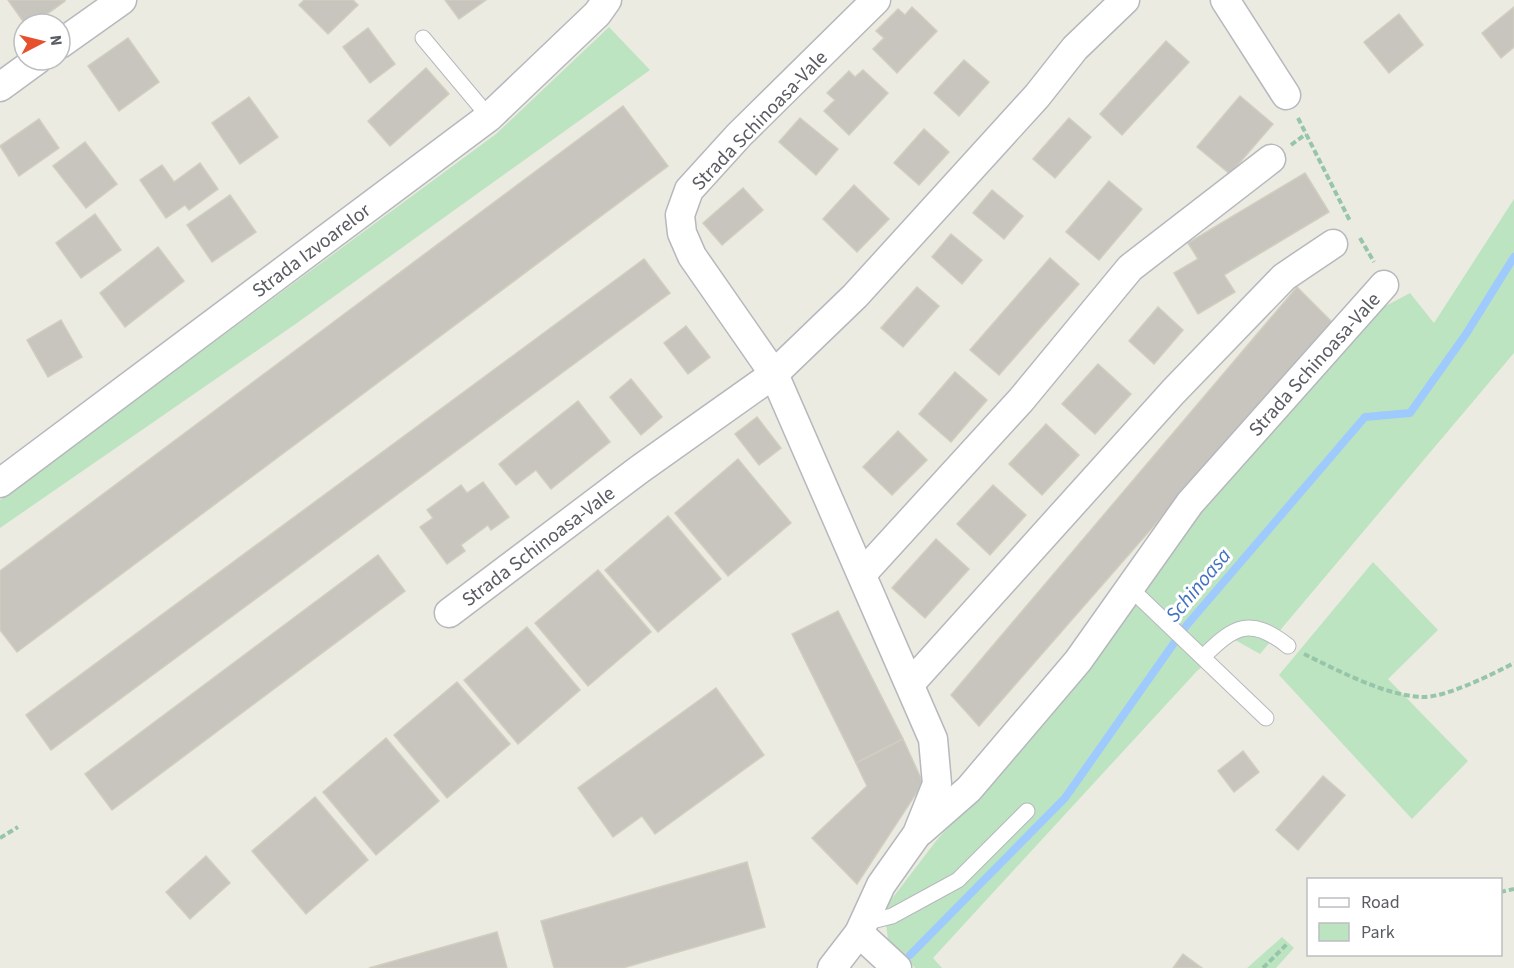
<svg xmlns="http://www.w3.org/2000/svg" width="1514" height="968" viewBox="0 0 1514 968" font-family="'Source Sans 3',sans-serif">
  <rect width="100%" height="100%" fill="#ecebe1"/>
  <g fill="#bde4c1">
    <path d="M 609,27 L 650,70 L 297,323 L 0,528 L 0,500 L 496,134 Z"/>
    <path d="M 1514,199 L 1514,353 L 1260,654 L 1235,640 L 1197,671 L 933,958 L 942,968 L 915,968 L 888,940 L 884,909 L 936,841 L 1030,734 L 1192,521 L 1380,309 L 1410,293 L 1434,323 Z"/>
    <path d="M 1373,562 L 1438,630 L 1388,679 L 1468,761 L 1412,819 L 1279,675 Z"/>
    <path d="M 1282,937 L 1294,948 L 1276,968 L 1247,968 Z"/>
  </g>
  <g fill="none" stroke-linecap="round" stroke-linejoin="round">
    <path stroke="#9fcafe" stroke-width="8" d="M 910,955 L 1065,798 L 1186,626 L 1365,417 L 1410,413 L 1466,334 L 1514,257"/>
  </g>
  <g fill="#c7c5be" stroke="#d1cdbf" stroke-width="1.5">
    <path d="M 8,0 L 65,0 L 65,1 L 33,24 L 25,24 Z"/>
    <path d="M 304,0 L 353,0 L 358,5 L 328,34 L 299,5 Z"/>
    <path d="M 445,0 L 486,0 L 459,19 Z"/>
    <path d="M 912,7 L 937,31 L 897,73 L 873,49 L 884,38 L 876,31 L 898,9 L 905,15 Z"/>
    <path d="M 1514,7 L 1514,47 L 1501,58 L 1482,33 Z"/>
    <path d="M 1399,14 L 1423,45 L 1389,73 L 1364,42 Z"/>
    <path d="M 368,28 L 395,64 L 370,83 L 343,47 Z"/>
    <path d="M 128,38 L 159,82 L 119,111 L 88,66 Z"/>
    <path d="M 1166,41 L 1189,62 L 1122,135 L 1100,114 Z"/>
    <path d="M 964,60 L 989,82 L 959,116 L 934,93 Z"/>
    <path d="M 426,68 L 449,94 L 390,146 L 368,121 Z"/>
    <path d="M 863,70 L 888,93 L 849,135 L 824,111 L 835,100 L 827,93 L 849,71 L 855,77 Z"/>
    <path d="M 1240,96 L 1273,124 L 1230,174 L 1197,147 Z"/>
    <path d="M 249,97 L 278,137 L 240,164 L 212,123 Z"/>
    <path d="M 623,106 L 668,166 L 17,652 L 0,630 L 0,571 Z"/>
    <path d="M 800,118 L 838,149 L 816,175 L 779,142 Z"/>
    <path d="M 1069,118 L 1091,137 L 1055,178 L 1033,159 Z"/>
    <path d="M 39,119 L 59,148 L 19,176 L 0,146 Z"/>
    <path d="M 924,129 L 949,152 L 919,185 L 894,163 Z"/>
    <path d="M 85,142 L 117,184 L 86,208 L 53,166 Z"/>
    <path d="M 200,163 L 218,189 L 189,210 L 185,205 L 166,218 L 140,180 L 162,165 L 174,182 Z"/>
    <path d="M 1305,173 L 1329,212 L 1224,275 L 1235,292 L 1198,314 L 1174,273 L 1198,259 L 1188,243 Z"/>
    <path d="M 1109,181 L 1142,209 L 1099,260 L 1066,232 Z"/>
    <path d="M 854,185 L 889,219 L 857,252 L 823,219 Z"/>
    <path d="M 743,188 L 763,210 L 722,245 L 703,223 Z"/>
    <path d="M 992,190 L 1023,216 L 1004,239 L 973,213 Z"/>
    <path d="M 230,195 L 256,232 L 212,262 L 187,225 Z"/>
    <path d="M 95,214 L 121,250 L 81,278 L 56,243 Z"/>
    <path d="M 951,234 L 982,260 L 962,284 L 932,257 Z"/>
    <path d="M 158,247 L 184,281 L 125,327 L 100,293 Z"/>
    <path d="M 1050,258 L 1079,284 L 999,375 L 970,350 Z"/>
    <path d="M 644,259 L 670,293 L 51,750 L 26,715 Z"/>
    <path d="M 917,287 L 939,306 L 903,347 L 881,328 Z"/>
    <path d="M 1297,287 L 1332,322 L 979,726 L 951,695 Z"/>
    <path d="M 1158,307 L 1183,330 L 1154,364 L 1129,341 Z"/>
    <path d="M 61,320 L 82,357 L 48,377 L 27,340 Z"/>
    <path d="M 686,326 L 710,357 L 688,374 L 664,343 Z"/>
    <path d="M 1098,364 L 1131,394 L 1095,434 L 1062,404 Z"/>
    <path d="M 955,372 L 987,400 L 951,442 L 919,414 Z"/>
    <path d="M 631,379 L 662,417 L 641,435 L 610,397 Z"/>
    <path d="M 578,401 L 610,442 L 551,489 L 536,470 L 516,485 L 499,464 Z"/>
    <path d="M 757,417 L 781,448 L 759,465 L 735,434 Z"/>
    <path d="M 1046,424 L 1079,455 L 1042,495 L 1009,464 Z"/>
    <path d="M 898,431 L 927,460 L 892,495 L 863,467 Z"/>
    <path d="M 738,459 L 791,523 L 728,576 L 675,513 Z"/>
    <path d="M 483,482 L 509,517 L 491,530 L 488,525 L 461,545 L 465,551 L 447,564 L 420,527 L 433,518 L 427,510 L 461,485 L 467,493 Z"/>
    <path d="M 993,485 L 1026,515 L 990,555 L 957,524 Z"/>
    <path d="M 668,516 L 721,579 L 658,632 L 605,570 Z"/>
    <path d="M 936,539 L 969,569 L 925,618 L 892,588 Z"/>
    <path d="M 378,555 L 405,591 L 112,810 L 85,774 Z"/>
    <path d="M 598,570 L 651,632 L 588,686 L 535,623 Z"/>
    <path d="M 838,611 L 903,739 L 856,763 L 792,634 Z"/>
    <path d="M 527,627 L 580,690 L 518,744 L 464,680 Z"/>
    <path d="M 457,682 L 510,744 L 447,798 L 394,735 Z"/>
    <path d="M 716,688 L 764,755 L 655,834 L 642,816 L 613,837 L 578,788 Z"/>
    <path d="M 386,738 L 439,801 L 376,855 L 323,792 Z"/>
    <path d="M 903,739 L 923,783 L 857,884 L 812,838 L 867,786 L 856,763 Z"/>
    <path d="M 1243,751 L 1259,772 L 1234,792 L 1218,771 Z"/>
    <path d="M 1323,776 L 1345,795 L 1298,850 L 1276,830 Z"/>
    <path d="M 315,797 L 368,860 L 306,914 L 252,851 Z"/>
    <path d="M 206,856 L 230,883 L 190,919 L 166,892 Z"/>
    <path d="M 747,862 L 765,927 L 623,968 L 554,968 L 541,921 Z"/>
    <path d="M 497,932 L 507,968 L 369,968 Z"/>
    <path d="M 1183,954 L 1202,968 L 1173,968 Z"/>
  </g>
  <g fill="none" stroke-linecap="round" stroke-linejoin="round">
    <g stroke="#b6b8bd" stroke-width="17">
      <g id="lane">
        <path d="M 423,38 L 489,117"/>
        <path d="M 1129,587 L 1266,718"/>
        <path d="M 1203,657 C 1234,626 1250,616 1288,646"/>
        <path d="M 864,923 L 892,916 L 958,880 L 1027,811"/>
      </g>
    </g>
    <g stroke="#b6b8bd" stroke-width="31">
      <g id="street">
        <path d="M 1225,0 L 1286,95"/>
        <path d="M 60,44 L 122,0"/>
        <path d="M 0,87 L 37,60"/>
        <path d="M 0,483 L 489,117 L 597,14 L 607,0"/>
        <path d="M 863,573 L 1021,400 L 1130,268 L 1271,159"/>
        <path d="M 449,613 L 640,469 L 774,374 L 855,296 L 1037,96 L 1075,48 L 1125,0"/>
        <path d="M 910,684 L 1173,392 L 1284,277 L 1333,244"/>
        <path d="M 921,831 L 969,789 L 1078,661 L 1190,503 L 1384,285"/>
        <path d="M 859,933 L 897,968"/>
        <path d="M 832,968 L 859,933 L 881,885 L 917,834 L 937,784 L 933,739 L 774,374 L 692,256 L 682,233 L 680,215 L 689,190 L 739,135 L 876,0"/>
      </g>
    </g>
    <g stroke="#96c5a9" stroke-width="4" stroke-dasharray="6 3" stroke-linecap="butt">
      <path d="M 1298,118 L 1350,221"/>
      <path d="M 1291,145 L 1306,134"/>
      <path d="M 1360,238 L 1374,262"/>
      <path d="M 1304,654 C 1337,670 1386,696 1422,697 C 1445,698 1493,674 1514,663"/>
      <path d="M 0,838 L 18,827"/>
      <path d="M 1500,892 L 1514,889"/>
      <path d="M 1263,968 L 1288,943"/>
    </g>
    <use href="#lane" stroke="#fff" stroke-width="15"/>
    <use href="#street" stroke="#fff" stroke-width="28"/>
  </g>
  <g text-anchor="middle" stroke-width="6" stroke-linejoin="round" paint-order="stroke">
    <g font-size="20" fill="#595c62" stroke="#fff">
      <text transform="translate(759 120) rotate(-46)" y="7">Strada Schinoasa-Vale</text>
      <text transform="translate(311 250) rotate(-37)" y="7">Strada Izvoarelor</text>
      <text transform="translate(1314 364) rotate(-48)" y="7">Strada Schinoasa-Vale</text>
      <text transform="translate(538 546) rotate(-37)" y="7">Strada Schinoasa-Vale</text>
    </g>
    <g font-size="21" font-style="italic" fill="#4372c0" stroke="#fff">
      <text transform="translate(1198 585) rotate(-50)" y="7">Schinoasa</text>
    </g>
  </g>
  <rect x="1307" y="878" width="195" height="78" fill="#ffffff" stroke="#bdbec0" stroke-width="1.5"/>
  <rect x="1319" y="898" width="30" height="9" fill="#ffffff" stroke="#bdbec0" stroke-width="1.5"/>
  <text x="1361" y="908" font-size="18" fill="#595c62">Road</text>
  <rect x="1319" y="923" width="30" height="18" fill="#bde4c1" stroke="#bdbec0" stroke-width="1.5"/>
  <text x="1361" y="938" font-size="18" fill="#595c62">Park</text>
  <g transform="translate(42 42) rotate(83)"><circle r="28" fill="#ffffff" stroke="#bdbec0" stroke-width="1.5"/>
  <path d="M0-4.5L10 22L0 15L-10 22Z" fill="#e6502d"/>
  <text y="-9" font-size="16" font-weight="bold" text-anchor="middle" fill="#595c62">N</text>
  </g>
</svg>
